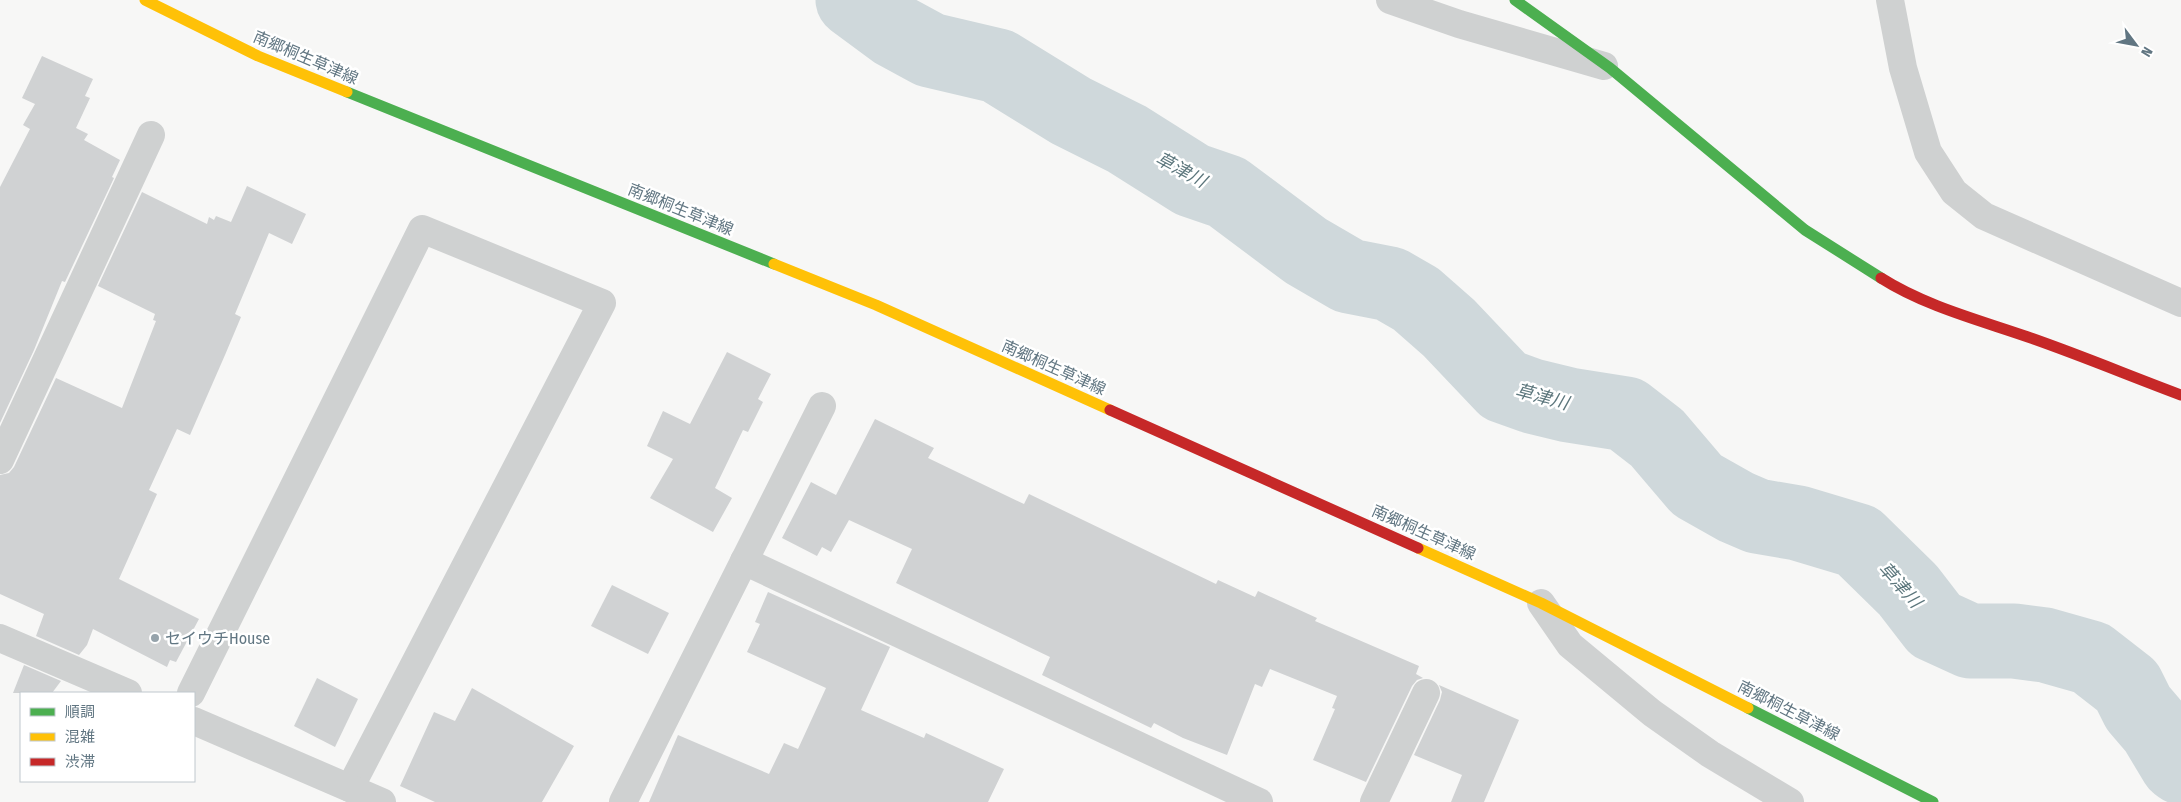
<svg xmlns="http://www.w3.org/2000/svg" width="2181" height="802" viewBox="0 0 2181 802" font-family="'Fira Sans Condensed','Noto Sans JP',sans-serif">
  <rect width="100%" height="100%" fill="#f7f7f6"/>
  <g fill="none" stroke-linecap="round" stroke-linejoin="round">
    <path stroke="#cfd8db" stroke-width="75" d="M 853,0 L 895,31 L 930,50 L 998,66 L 1071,111 L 1127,139 L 1192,180 L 1227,192 L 1306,251 L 1349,276 L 1390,284 L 1416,299 L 1449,328 L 1504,386 L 1532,396 L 1569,405 L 1626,414 L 1657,438 L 1697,485 L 1736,507 L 1757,516 L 1798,523 L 1858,541 L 1908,590 L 1935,625 L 1970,641 L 2014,641 L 2045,645 L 2091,658 L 2127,686 L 2138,708 L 2156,729 L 2177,764 L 2181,767"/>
  </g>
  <g fill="#d0d2d3">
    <path d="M 42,56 L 93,79 L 85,96 L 90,98 L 76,128 L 88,134 L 84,140 L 120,160 L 112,177 L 114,178 L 65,282 L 62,281 L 34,350 L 0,423 L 0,187 L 30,129 L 23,125 L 35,104 L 22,98 Z"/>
    <path d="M 247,186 L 306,214 L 292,244 L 269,233 L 235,314 L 241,317 L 225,355 L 190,435 L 177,429 L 149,490 L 157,494 L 119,579 L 199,619 L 176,662 L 170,660 L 167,667 L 93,629 L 87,645 L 79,655 L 36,636 L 44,614 L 0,594 L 0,475 L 9,473 L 14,467 L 56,378 L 122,408 L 156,321 L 153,320 L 155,314 L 98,286 L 142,192 L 207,224 L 209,217 L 214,220 L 216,216 L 231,222 Z"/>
    <path d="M 727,352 L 771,374 L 758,399 L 763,402 L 748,432 L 743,430 L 715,488 L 732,498 L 713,532 L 650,498 L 673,459 L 647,446 L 663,411 L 690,424 Z"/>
    <path d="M 875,419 L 934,448 L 928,458 L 1024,504 L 1029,494 L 1216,584 L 1218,580 L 1255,597 L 1258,591 L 1317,618 L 1315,621 L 1419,666 L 1416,674 L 1423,678 L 1417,680 L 1412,686 L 1366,782 L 1313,760 L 1335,709 L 1332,708 L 1337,696 L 1270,669 L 1262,687 L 1255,684 L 1227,755 L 1183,738 L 1154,723 L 1151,728 L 1042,675 L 1050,657 L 896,583 L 912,549 L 849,520 L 831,552 L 822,547 L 817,556 L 782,538 L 811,482 L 836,495 Z"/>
    <path d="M 612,585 L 669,613 L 648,654 L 591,626 Z"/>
    <path d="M 768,592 L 890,647 L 861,710 L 924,738 L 926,733 L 1004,769 L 988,802 L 649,802 L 678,735 L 769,774 L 784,743 L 798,749 L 826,688 L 747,652 L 760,624 L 755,622 Z"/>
    <path d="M 24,665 L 61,681 L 52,693 L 13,693 Z"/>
    <path d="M 317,678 L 358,699 L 335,747 L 294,726 Z"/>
    <path d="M 1439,685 L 1519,720 L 1484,802 L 1451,802 L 1462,775 L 1414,755 L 1440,700 L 1442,692 Z"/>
    <path d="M 472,688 L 574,746 L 542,802 L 435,802 L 400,786 L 434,712 L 455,721 Z"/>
  </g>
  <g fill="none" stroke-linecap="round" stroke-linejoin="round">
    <g stroke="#cfd1d1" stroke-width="28">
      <path d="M 1390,0 L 1459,24 L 1604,66"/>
      <path d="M 1890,0 L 1903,68 L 1928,152 L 1954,192 L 1984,216 L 2181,303"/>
      <path d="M 0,460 L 151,135"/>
      <path d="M 744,561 L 1259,802"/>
      <path d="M 1541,603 L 1570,645 L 1652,713 L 1710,754 L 1790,802"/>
      <path d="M 0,638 L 128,693"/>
      <path d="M 191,693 L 422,229 L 602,303 L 350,788"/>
      <path d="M 194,721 L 382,802"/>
      <path d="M 623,802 L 822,406"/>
      <path d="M 1374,802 L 1426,693"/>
    </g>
    <g stroke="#4caf50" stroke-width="11">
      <path d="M 1515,0 L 1610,68 L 1805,230 L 1881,278"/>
      <path d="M 347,92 L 774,264"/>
      <path d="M 1748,708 L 1933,802"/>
    </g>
    <g stroke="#ffc107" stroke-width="11">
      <path d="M 145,0 L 258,56 L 347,92"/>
      <path d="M 774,264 L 876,305 L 1110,410"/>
      <path d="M 1418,548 L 1541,603 L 1748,708"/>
    </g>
    <g stroke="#c62828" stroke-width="11">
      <path d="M 1881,278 C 1925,306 1979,320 2028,337 C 2080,355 2130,376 2181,395"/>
      <path d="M 1110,410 L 1418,548"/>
    </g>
  </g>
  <circle fill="#96a3ab" stroke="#fff" stroke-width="2" cx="155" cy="638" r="5"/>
  <g text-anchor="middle" stroke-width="5" stroke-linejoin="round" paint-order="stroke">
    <g font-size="16" fill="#617682" stroke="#fff">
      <text transform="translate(306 57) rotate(23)" y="6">南郷桐生草津線</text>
      <text transform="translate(681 209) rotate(22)" y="6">南郷桐生草津線</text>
      <text transform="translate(1054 367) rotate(24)" y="6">南郷桐生草津線</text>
      <text transform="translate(1424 532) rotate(24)" y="6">南郷桐生草津線</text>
      <text transform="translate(1789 710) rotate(27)" y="6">南郷桐生草津線</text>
    </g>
    <g font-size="16" fill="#617682" stroke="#fff" text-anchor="start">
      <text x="165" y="644">セイウチHouse</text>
    </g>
    <g font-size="18" font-style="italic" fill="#5c767c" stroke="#fff">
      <text transform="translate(1181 170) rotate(28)" y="6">草津川</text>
      <text transform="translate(1542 397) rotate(15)" y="6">草津川</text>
      <text transform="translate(1900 585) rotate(48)" y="6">草津川</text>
    </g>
  </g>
  <rect x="20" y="692" width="175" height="90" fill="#ffffff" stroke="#c0c8cd"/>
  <rect x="30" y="708" width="25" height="8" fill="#4caf50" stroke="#c0c8cd"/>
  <text x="65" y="717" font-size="15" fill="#617682">順調</text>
  <rect x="30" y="733" width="25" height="8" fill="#ffc107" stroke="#c0c8cd"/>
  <text x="65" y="742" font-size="15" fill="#617682">混雑</text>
  <rect x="30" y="758" width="25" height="8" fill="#c62828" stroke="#c0c8cd"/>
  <text x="65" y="767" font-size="15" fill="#617682">渋滞</text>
  <g transform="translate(2136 45) rotate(122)" stroke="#ffffff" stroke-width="4" paint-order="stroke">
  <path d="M0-4L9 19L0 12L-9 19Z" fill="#617682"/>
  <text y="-8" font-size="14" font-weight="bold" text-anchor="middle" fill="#617682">N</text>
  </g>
</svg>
